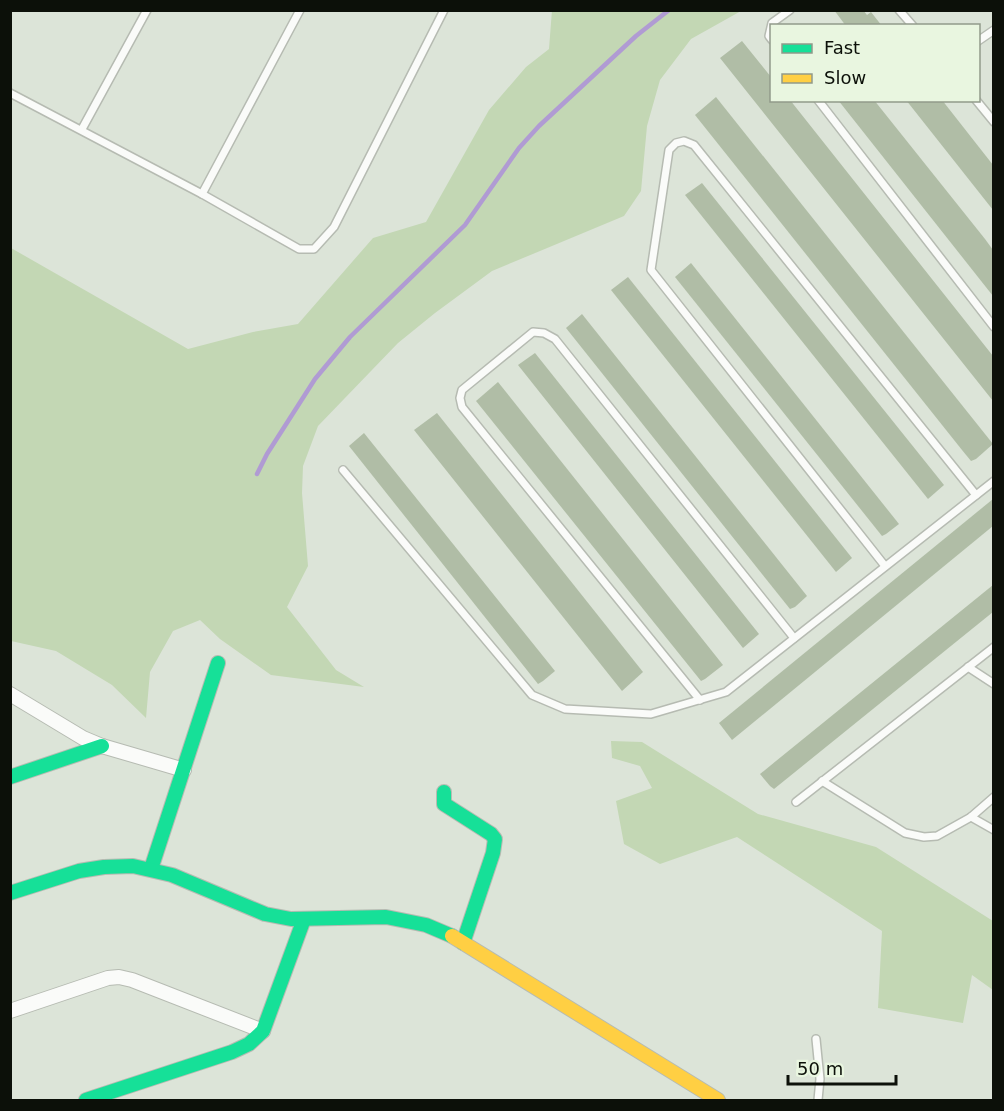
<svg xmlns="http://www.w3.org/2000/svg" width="1004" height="1111" viewBox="0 0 1004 1111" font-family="'DejaVu Sans',sans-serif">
  <rect width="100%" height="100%" fill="#dce4d8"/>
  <g fill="#c3d7b4">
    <path d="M 552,10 L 741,11 L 691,39 L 660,80 L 647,126 L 641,191 L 624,216 L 492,271 L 435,313 L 398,343 L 318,426 L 303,466 L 302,493 L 308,566 L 287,607 L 336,670 L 364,687 L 271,675 L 220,639 L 200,620 L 173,631 L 150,672 L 146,718 L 112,685 L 56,651 L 11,641 L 11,248 L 188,349 L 253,332 L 298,324 L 373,238 L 426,222 L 489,110 L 526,67 L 549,49 Z"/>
    <path d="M 611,741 L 642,742 L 758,814 L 876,847 L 993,921 L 993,990 L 972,975 L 963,1023 L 878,1008 L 882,931 L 737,837 L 660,864 L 624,844 L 616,801 L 652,788 L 640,766 L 612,758 Z"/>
  </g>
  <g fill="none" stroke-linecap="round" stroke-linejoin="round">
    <path stroke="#b09bd3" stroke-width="4.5" d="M 257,474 L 267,454 L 315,379 L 350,337 L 465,225 L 519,148 L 539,126 L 636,36 L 669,10"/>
  </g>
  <g fill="#b0bda6">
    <path d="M 834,10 L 863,10 L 867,15 L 871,12 L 882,26 L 846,26 Z"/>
    <path d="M 742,41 L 771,77 L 771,100 L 790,100 L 993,356 L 993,401 L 720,58 Z"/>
    <path d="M 716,97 L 993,444 L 976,459 L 971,461 L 962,450 L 695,115 Z"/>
    <path d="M 838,100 L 874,100 L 985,239 L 993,250 L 993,296 Z"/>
    <path d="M 906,100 L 942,100 L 993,165 L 993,210 Z"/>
    <path d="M 702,183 L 944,485 L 928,499 L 685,195 Z"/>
    <path d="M 691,263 L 899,524 L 886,534 L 882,536 L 675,277 Z"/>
    <path d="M 628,277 L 852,558 L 836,572 L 611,290 Z"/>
    <path d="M 582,314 L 807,596 L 795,607 L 790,609 L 566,328 Z"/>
    <path d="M 535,353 L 759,634 L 743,648 L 518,365 Z"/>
    <path d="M 498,382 L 723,665 L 705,679 L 701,681 L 476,401 Z"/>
    <path d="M 437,413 L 643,672 L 622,691 L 414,430 Z"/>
    <path d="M 364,433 L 555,671 L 543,681 L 538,684 L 349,446 Z"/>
    <path d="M 993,499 L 993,526 L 732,740 L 719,723 Z"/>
    <path d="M 993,585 L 993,612 L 774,789 L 770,786 L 760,774 Z"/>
  </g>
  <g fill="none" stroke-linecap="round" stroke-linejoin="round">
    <g stroke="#b6bbb2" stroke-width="10">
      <g id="lane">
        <path d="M 899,10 L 913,26"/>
        <path d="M 772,40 L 769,36 L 772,23 L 790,10"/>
        <path d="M 978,41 L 994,30"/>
        <path d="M 10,93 L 202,194 L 299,249 L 314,249 L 334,227 L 444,10"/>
        <path d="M 818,100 L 994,327"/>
        <path d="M 976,100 L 994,122"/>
        <path d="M 82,129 L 147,10"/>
        <path d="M 202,194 L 300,10"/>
        <path d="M 343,470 L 532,695 L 565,709 L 651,714 L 726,692 L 994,481"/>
        <path d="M 885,566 L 651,270 L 669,150 L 676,143 L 684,141 L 694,145 L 976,495"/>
        <path d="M 968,667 L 994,684"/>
        <path d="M 700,700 L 462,407 L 460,398 L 462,390 L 533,332 L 544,333 L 555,339 L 794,638"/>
        <path d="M 822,781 L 905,833 L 924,837 L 937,836 L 971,817 L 994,797"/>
        <path d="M 796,802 L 994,647"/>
        <path d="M 971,817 L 994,830"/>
        <path d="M 816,1039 L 820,1079 L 818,1100"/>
      </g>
    </g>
    <g stroke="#b6bbb2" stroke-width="16">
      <g id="street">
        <path d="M 10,694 L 83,738 L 102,746 L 184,770"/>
        <path d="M 10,1011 L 108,978 L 119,977 L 132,980 L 263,1031"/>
      </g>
    </g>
    <g stroke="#b6bbb2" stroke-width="16">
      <g id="fast">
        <path d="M 10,777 L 102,746"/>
        <path d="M 444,792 L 444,804 L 491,834 L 495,839 L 493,853 L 463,943"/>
        <path d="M 151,869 L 218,663"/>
        <path d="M 10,893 L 79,871 L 104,867 L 133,866 L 172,875 L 265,914 L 291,919 L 386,917 L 426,925 L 452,936"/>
        <path d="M 86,1100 L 232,1052 L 249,1044 L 263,1031 L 304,919"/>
      </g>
    </g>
    <g stroke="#b6bbb2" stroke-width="16">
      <path id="slow" d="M 452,936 L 718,1100"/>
    </g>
    <use href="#lane" stroke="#fafbf9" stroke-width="7"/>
    <use href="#street" stroke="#fafbf9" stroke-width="14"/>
    <use href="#fast" stroke="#16e098" stroke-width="14"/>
    <use href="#slow" stroke="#ffcf43" stroke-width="14"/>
  </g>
  <rect width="1004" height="1111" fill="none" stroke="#0c1009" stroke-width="24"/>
  <rect x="770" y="24" width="210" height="78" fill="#e9f6e0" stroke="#919a8a" stroke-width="1.5"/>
  <rect x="782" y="44" width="30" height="9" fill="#16e098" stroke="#919a8a" stroke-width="1.5"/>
  <text x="824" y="54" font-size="18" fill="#0c1009">Fast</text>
  <rect x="782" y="74" width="30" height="9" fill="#ffcf43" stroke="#919a8a" stroke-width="1.5"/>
  <text x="824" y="84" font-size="18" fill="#0c1009">Slow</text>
  <path d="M788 1075v9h108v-9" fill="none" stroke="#0c1009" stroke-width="3"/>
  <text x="797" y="1075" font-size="18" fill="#0c1009" stroke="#e9f6e0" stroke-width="4.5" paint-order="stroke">50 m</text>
</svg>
